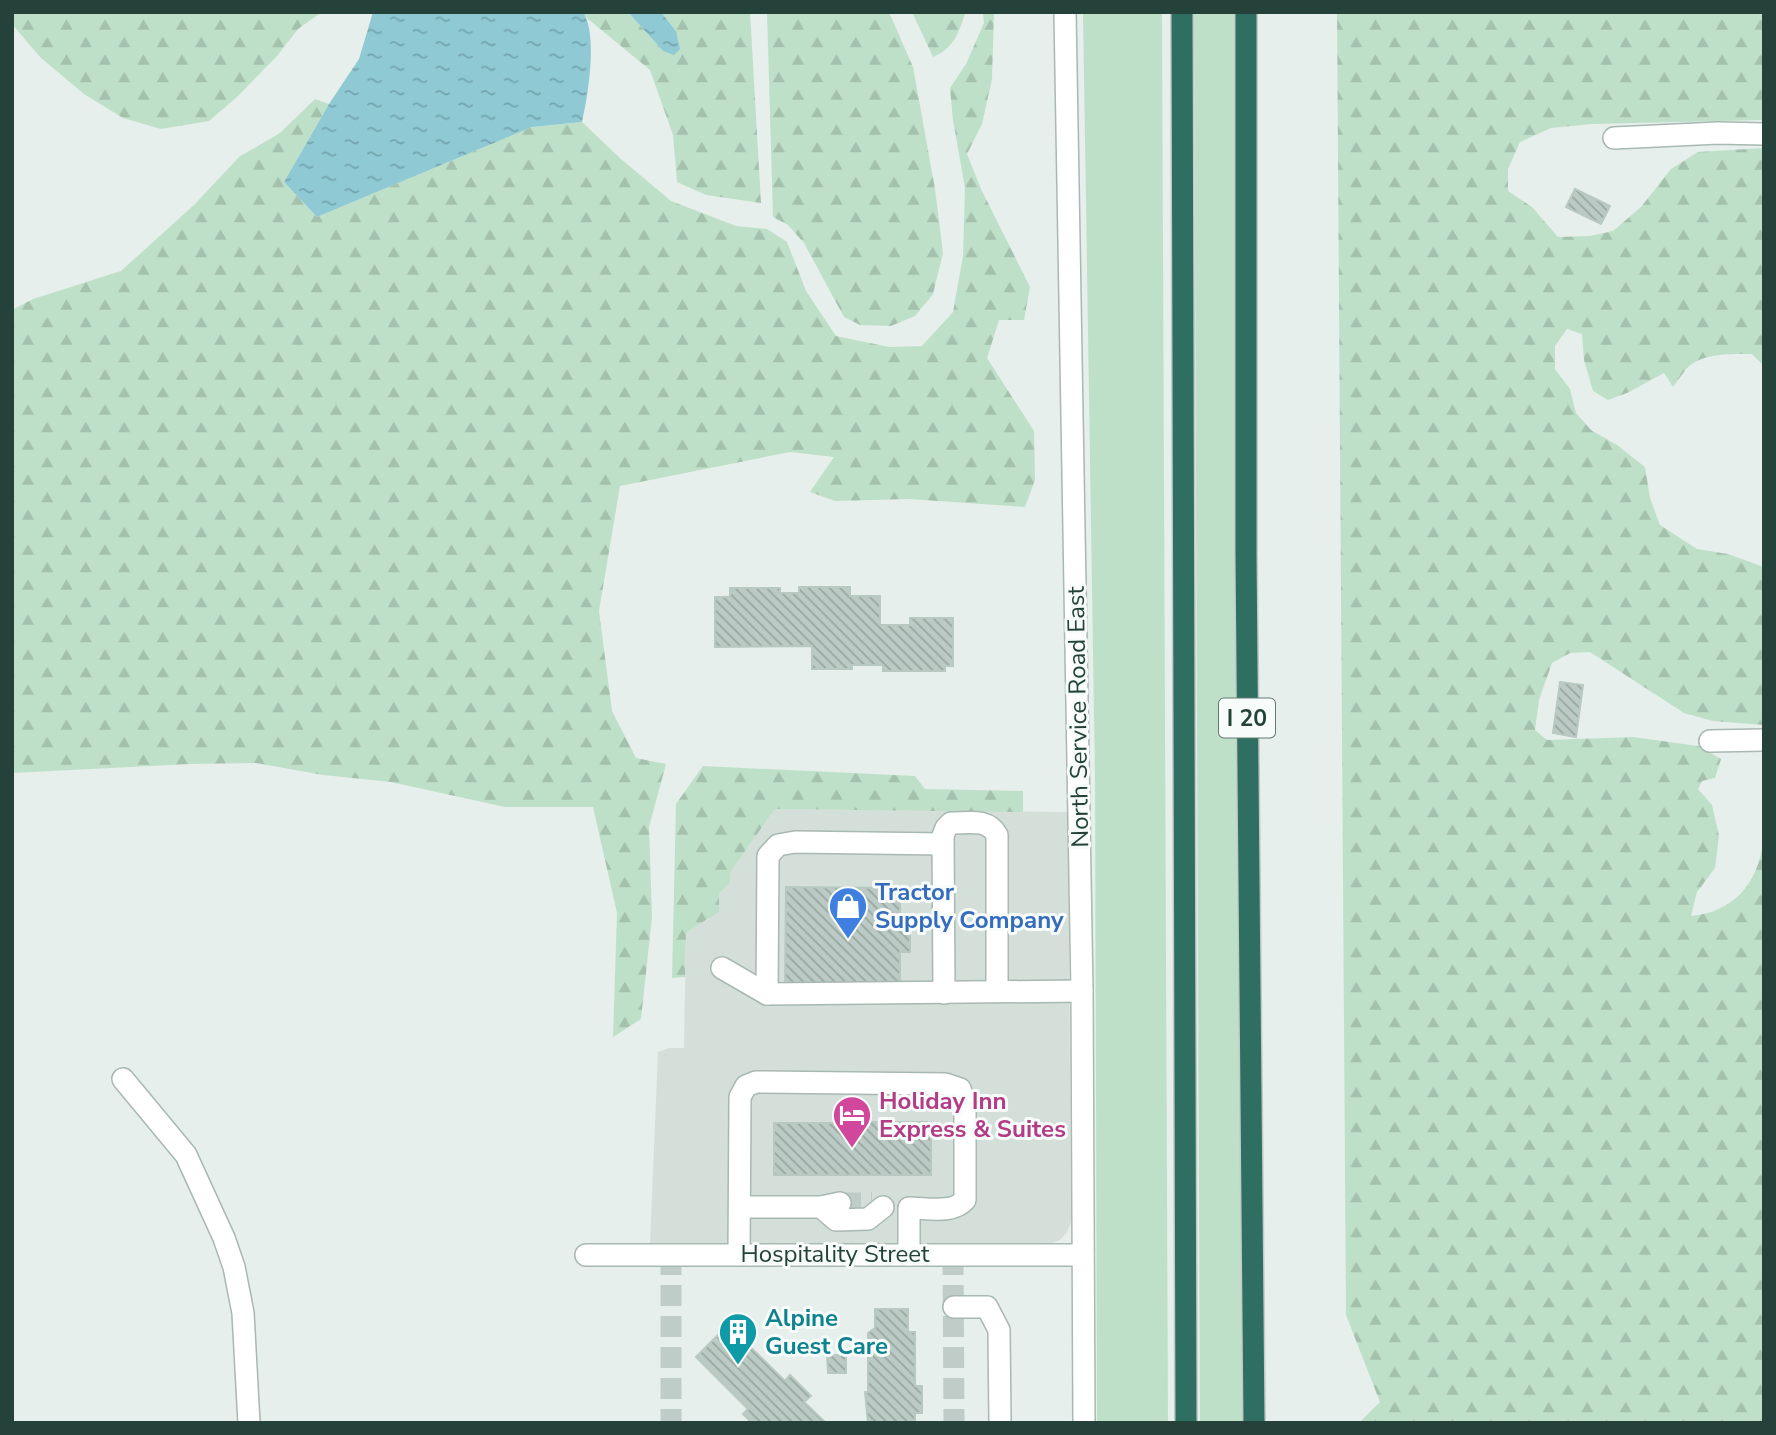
<svg xmlns="http://www.w3.org/2000/svg" width="1776" height="1435" viewBox="0 0 1776 1435" font-family="'Nunito Sans',sans-serif">
  <defs>
    <pattern id="forest-firs" width="22" height="20" patternUnits="userSpaceOnUse" patternTransform="scale(1.75)"><rect width="22" height="20" fill="#bfe0c8"/><path d="M5 1l3.5 6h-7zM16 11l3.5 6h-7z" fill="#a4c1ad"/></pattern>
    <pattern id="water-ripples" width="26" height="14" patternUnits="userSpaceOnUse" patternTransform="scale(1.75)"><rect width="26" height="14" fill="#8ec9d4"/><path d="M2 4q2-2 4 0t4 0M15 11q2-2 4 0t4 0" fill="none" stroke="#74a5ad"/></pattern>
    <pattern id="building-back-hatch" width="6" height="6" patternUnits="userSpaceOnUse" patternTransform="scale(1.75)"><rect width="6" height="6" fill="#bbcac4"/><path d="M-1 5l2 2M0 0l6 6M5-1l2 2" fill="none" stroke="#98a6a0"/></pattern>
  </defs>
  <rect width="100%" height="100%" fill="#e6efeb"/>
  <path fill="#d4dfda" d="M 775,809 L 1068,812 L 1071,1222 L 1067,1232 L 1060,1240 L 1046,1245 L 650,1243 L 658,1052 L 669,1048 L 684,1048 L 686,934 L 698,923 L 708,920 L 719,894 L 730,883 L 731,871 Z"/>
  <g fill="#bfe0c8">
    <path d="M 1083,12 L 1162,12 L 1168,1423 L 1097,1423 L 1095,778 Z"/>
    <path d="M 1194,12 L 1237,12 L 1243,1423 L 1200,1423 Z"/>
  </g>
  <g fill="url(#forest-firs)">
    <path d="M 12,12 L 322,12 L 298,29 L 277,56 L 237,97 L 209,121 L 161,129 L 123,118 L 84,94 L 40,57 L 12,24 Z"/>
    <path d="M 583,12 L 628,12 L 663,51 L 676,31 L 661,12 L 750,12 L 761,203 L 706,195 L 677,182 L 673,135 L 650,70 L 588,19 Z"/>
    <path d="M 767,12 L 889,12 L 913,67 L 935,189 L 943,253 L 933,294 L 915,316 L 891,326 L 860,325 L 844,317 L 804,243 L 788,225 L 773,217 Z"/>
    <path d="M 912,12 L 965,12 L 965,14 C 958,34 954,48 933,57 Z"/>
    <path d="M 983,12 L 994,12 L 992,79 L 982,124 L 967,154 L 981,189 L 1030,287 L 1024,320 L 999,320 L 987,358 L 1034,431 L 1035,480 L 1025,507 L 909,499 L 835,501 L 810,492 L 834,457 L 790,452 L 620,486 L 599,611 L 612,711 L 636,758 L 666,764 L 649,827 L 652,917 L 641,1019 L 613,1037 L 617,913 L 593,807 L 505,807 L 391,782 L 323,775 L 256,763 L 190,764 L 12,773 L 12,310 L 33,299 L 121,271 L 195,204 L 239,157 L 280,133 L 315,99 L 329,104 L 284,182 L 317,217 L 532,127 L 582,122 L 621,159 L 671,201 L 736,226 L 767,229 L 787,242 L 806,291 L 836,336 L 889,347 L 922,346 L 953,312 L 963,256 L 965,188 L 953,120 L 950,88 L 966,64 L 984,23 Z"/>
    <path d="M 1337,12 L 1764,12 L 1764,120 L 1592,124 L 1551,128 L 1520,142 L 1508,169 L 1508,191 L 1532,207 L 1558,237 L 1590,236 L 1613,231 L 1641,207 L 1671,169 L 1698,152 L 1764,148 L 1764,366 L 1752,354 C 1734,354 1711,353 1695,362 C 1686,366 1679,380 1673,387 L 1664,373 L 1627,393 L 1608,400 L 1593,391 L 1584,360 L 1582,334 L 1567,329 L 1555,346 L 1555,369 L 1570,389 L 1576,413 L 1591,430 L 1617,445 L 1645,467 L 1650,498 L 1660,525 L 1697,549 L 1728,554 L 1764,567 L 1764,725 L 1713,721 L 1684,713 L 1590,652 L 1570,653 L 1552,663 L 1539,700 L 1535,730 L 1547,740 L 1633,737 L 1698,746 L 1721,759 L 1715,778 L 1702,781 L 1698,789 L 1712,805 L 1719,836 L 1715,868 L 1697,892 L 1691,916 C 1733,912 1757,885 1763,843 C 1765,831 1762,816 1762,804 L 1764,798 L 1764,1423 L 1359,1423 L 1380,1402 L 1346,1315 Z"/>
    <path d="M 703,766 L 915,776 L 925,789 L 1023,791 L 1023,812 L 775,809 L 731,871 L 730,883 L 719,894 L 719,912 C 708,920 696,924 686,934 L 685,977 L 672,978 L 676,804 Z"/>
  </g>
  <g fill="url(#water-ripples)">
    <path d="M 373,12 L 583,12 C 598,34 588,96 582,122 L 532,127 L 317,217 L 284,182 L 329,104 L 359,59 Z"/>
    <path d="M 628,12 L 661,12 L 676,31 L 680,49 L 674,55 L 663,51 Z"/>
  </g>
  <g fill="url(#building-back-hatch)" stroke="#b8c9c2" stroke-width="2">
    <path d="M 1575,189 L 1610,206 L 1601,224 L 1566,207 Z"/>
    <path d="M 799,587 L 850,587 L 850,596 L 880,596 L 880,625 L 910,625 L 910,618 L 953,618 L 953,666 L 945,666 L 945,671 L 883,671 L 883,665 L 852,665 L 852,669 L 812,669 L 812,646 L 715,647 L 715,597 L 730,597 L 730,588 L 780,588 L 780,593 L 799,593 Z"/>
    <path d="M 1560,682 L 1583,685 L 1576,737 L 1553,733 Z"/>
    <path d="M 786,887 L 900,888 L 900,928 L 910,928 L 910,952 L 900,952 L 900,984 L 785,983 Z"/>
    <path d="M 837,1118 L 867,1118 L 867,1122 L 931,1122 L 931,1175 L 774,1175 L 774,1123 L 837,1123 Z"/>
    <path d="M 875,1309 L 908,1309 L 908,1332 L 915,1332 L 915,1386 L 922,1386 L 922,1413 L 915,1413 L 915,1423 L 868,1423 L 865,1392 L 868,1392 L 868,1333 L 875,1328 Z"/>
    <path d="M 728,1325 L 785,1381 L 790,1375 L 811,1396 L 804,1402 L 826,1423 L 752,1423 L 743,1414 L 748,1409 L 696,1357 Z"/>
    <path d="M 827,1355 L 846,1355 L 846,1373 L 828,1373 Z"/>
  </g>
  <g fill="none" stroke-linecap="round" stroke-linejoin="round">
    <g stroke="#bfccc8" stroke-width="21" stroke-dasharray="21 10" stroke-linecap="butt">
      <path d="M 840,1203 L 872,1203"/>
      <path d="M 671,1254 L 671,1423"/>
      <path d="M 953,1254 L 954,1423"/>
    </g>
    <g stroke="#a8b8b2" stroke-width="24">
      <g id="minor">
        <path d="M 1065,12 L 1082,991 L 1084,1423"/>
        <path d="M 1614,138 L 1718,133 L 1764,134"/>
        <path d="M 1710,741 L 1764,740"/>
        <path d="M 722,968 L 767,994 L 1082,991"/>
        <path d="M 944,993 L 943,836 L 946,828 L 951,823 C 969,823 988,818 997,835 L 997,991"/>
        <path d="M 767,994 L 768,856 L 778,845 L 795,842 L 943,844"/>
        <path d="M 123,1079 L 186,1155 L 224,1238 L 234,1267 L 243,1313 L 249,1423"/>
        <path d="M 740,1207 L 821,1207 L 840,1203"/>
        <path d="M 821,1207 L 836,1220 L 868,1219 L 883,1207"/>
        <path d="M 739,1254 L 740,1097 L 746,1086 L 756,1082 L 945,1084 L 960,1089 L 965,1102 L 965,1200 C 953,1214 927,1208 909,1208 L 909,1255"/>
        <path d="M 586,1255 L 1083,1255"/>
        <path d="M 954,1307 L 987,1307 L 999,1330 L 1000,1423"/>
      </g>
    </g>
    <g stroke="#c2cac8" stroke-width="24">
      <g id="highway">
        <path d="M 1182,12 L 1186,1423"/>
        <path d="M 1246,12 L 1246,554 L 1254,1423"/>
      </g>
    </g>
    <use href="#minor" stroke="#fff" stroke-width="21"/>
    <use href="#highway" stroke="#2f6f62" stroke-width="21"/>
  </g>
  <defs>
    <g id="shop-pin" transform="scale(2.0125)"><path d="M0 17L-7.5 6A9.5 9.5 0 1 1 7.5 6Z" fill="#3f7fe0" stroke="#f7fbf9"/><path d="M-5-2.5h2.3a2.7 3.5 0 0 1 5.4 0H5L5.5 6h-11ZM-1.5-2.5h3a1.5 2.3 0 0 0-3 0Z" fill="#fff"/></g>
    <g id="hotel-pin" transform="scale(2.0125)"><path d="M0 17L-7.5 6A9.5 9.5 0 1 1 7.5 6Z" fill="#d1479c" stroke="#f7fbf9"/><path d="M-6-4.5h1.5V1H6V5H4.5V3h-9V5H-6ZM-4 0a1.8 1.8 0 1 1 3.6 0ZM.5 0V-2.5h3Q6-2.5 6 0Z" fill="#fff"/></g>
    <g id="building-pin" transform="scale(2.0125)"><path d="M0 17L-7.5 6A9.5 9.5 0 1 1 7.5 6Z" fill="#0f9aa8" stroke="#f7fbf9"/><path d="M-4-6H4V6H1V3H-1V6H-4ZM-2.5-4.3h1.7v1.8h-1.7ZM.8-4.3h1.7v1.8H.8ZM-2.5-1h1.7V.8h-1.7ZM.8-1h1.7V.8H.8Z" fill="#fff"/></g>
  </defs>
  <g fill-rule="evenodd">
    <use href="#shop-pin" x="848" y="906"/>
    <use href="#hotel-pin" x="852" y="1115"/>
    <use href="#building-pin" x="738" y="1332"/>
  </g>
  <g text-anchor="middle" stroke-width="6" stroke-linejoin="round" paint-order="stroke">
    <rect fill="#f7fbf9" stroke="#637a73" stroke-width="2" x="1219" y="698.5" width="56" height="39" rx="5"/>
    <g font-size="23" font-weight="bold" fill="#24423a">
      <text x="1247" y="726">I 20</text>
    </g>
    <g font-size="24" fill="#24423a" stroke="#f7fbf9">
      <text transform="translate(1078 717) rotate(-91)" y="8">North Service Road East</text>
      <text x="835" y="1262">Hospitality Street</text>
    </g>
    <g font-size="24" font-weight="bold" fill="#366cbe" stroke="#f7fbf9" text-anchor="start">
      <text x="875" y="900">Tractor<tspan x="875" dy="28">Supply Company</tspan></text>
    </g>
    <g font-size="24" font-weight="bold" fill="#b23c85" stroke="#f7fbf9" text-anchor="start">
      <text x="879" y="1109">Holiday Inn<tspan x="879" dy="28">Express &amp; Suites</tspan></text>
    </g>
    <g font-size="24" font-weight="bold" fill="#0d838f" stroke="#f7fbf9" text-anchor="start">
      <text x="765" y="1326">Alpine<tspan x="765" dy="28">Guest Care</tspan></text>
    </g>
  </g>
  <rect width="1776" height="1435" fill="none" stroke="#24423a" stroke-width="28"/>
</svg>
